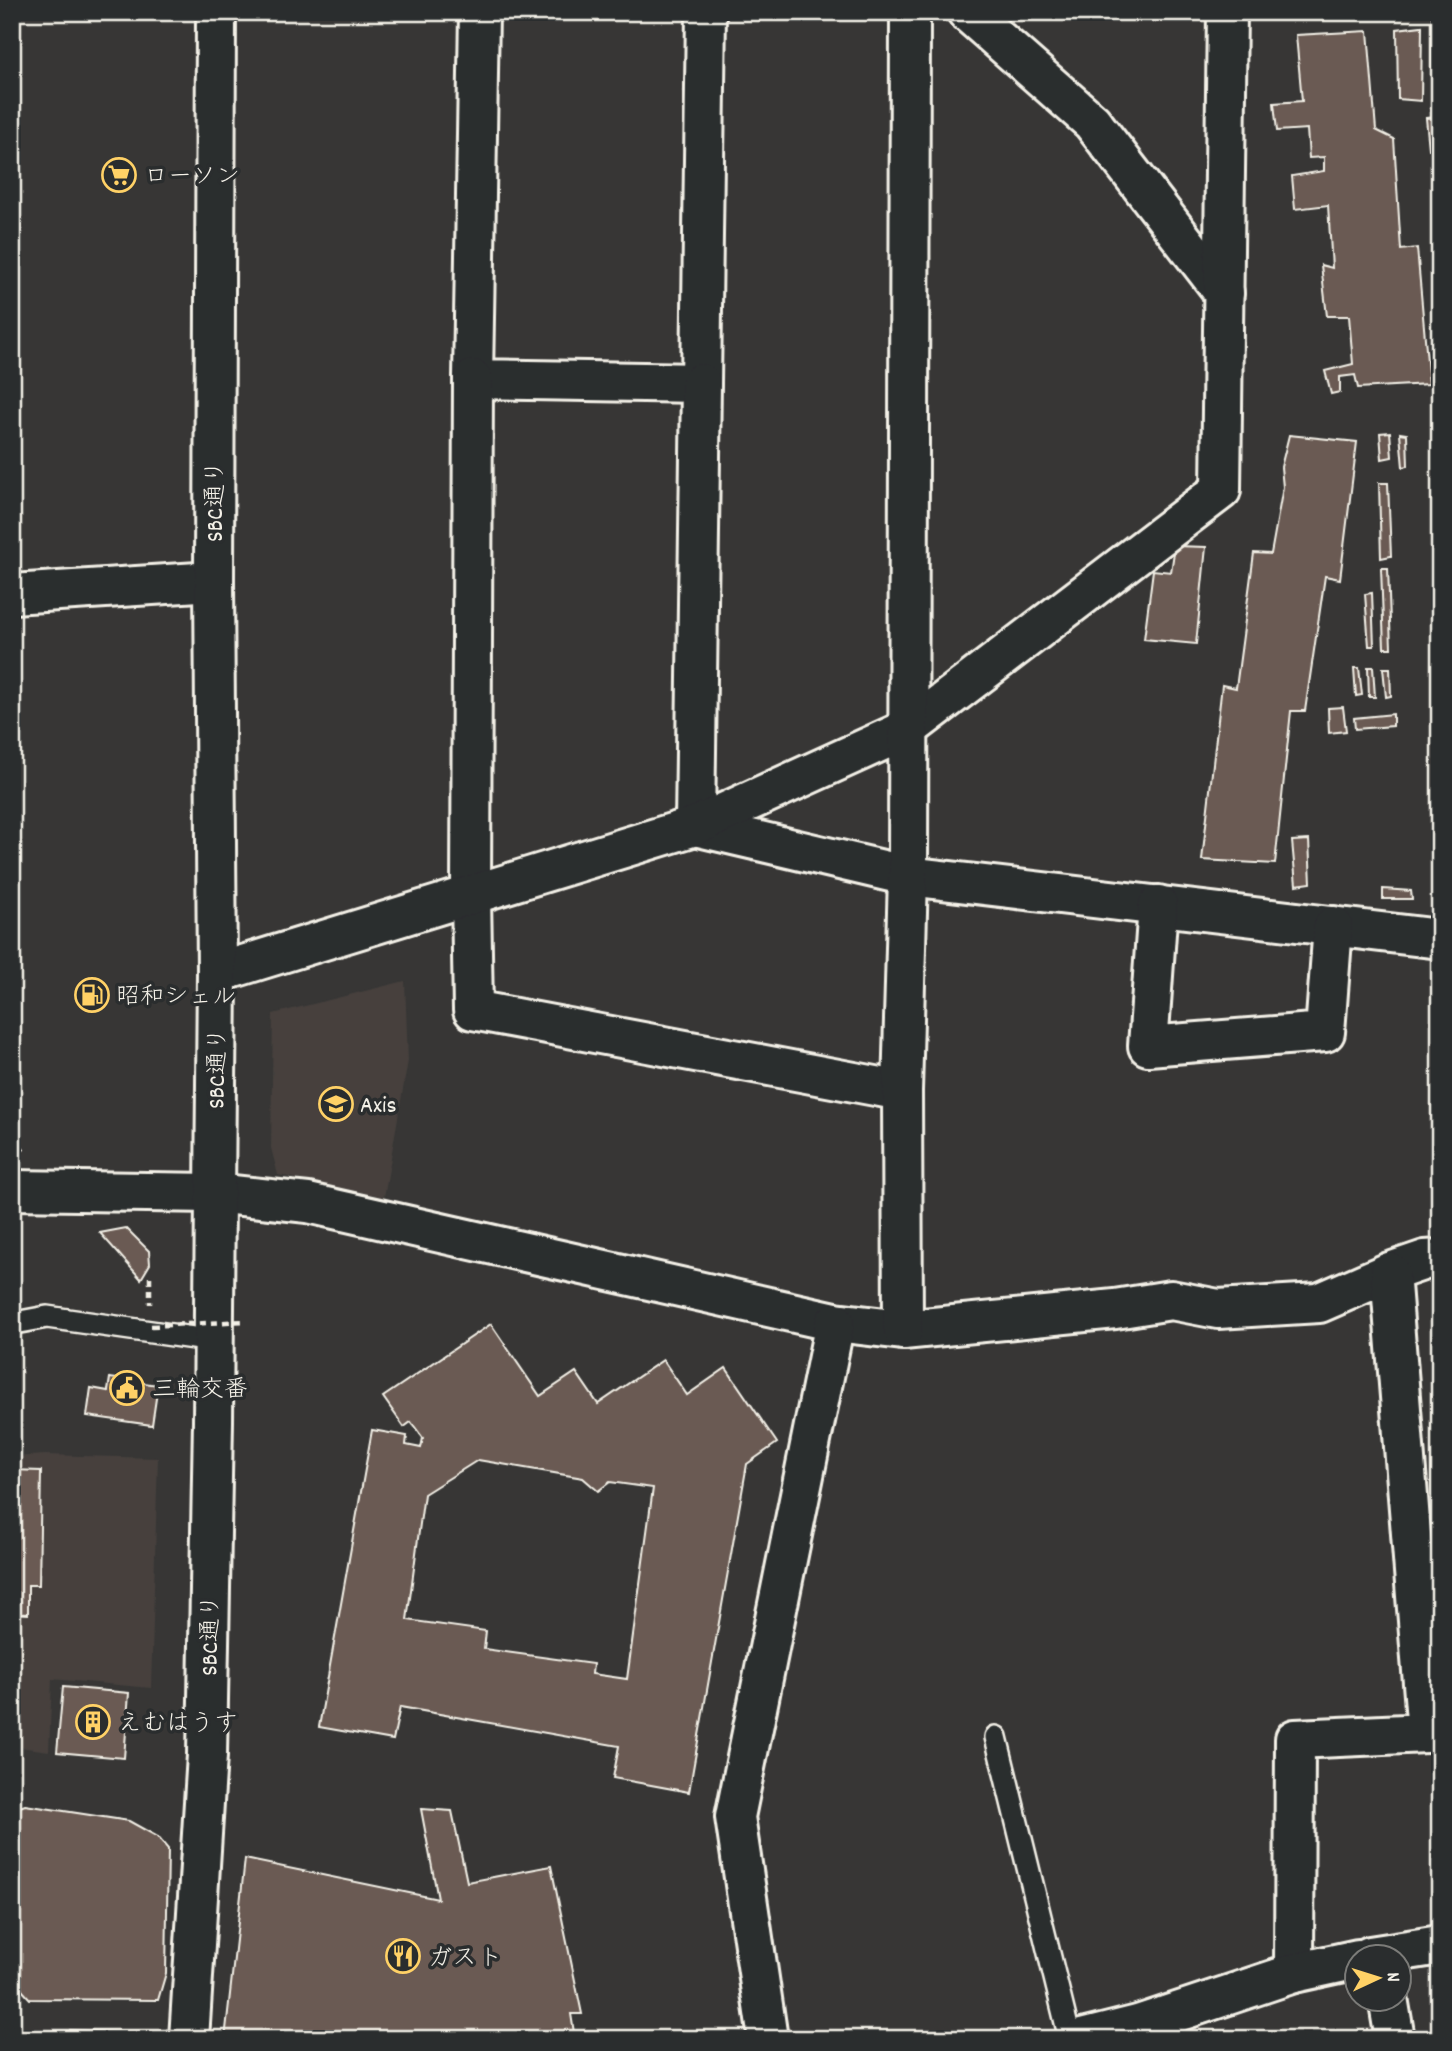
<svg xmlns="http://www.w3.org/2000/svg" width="1452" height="2051" viewBox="0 0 1452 2051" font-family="Dekko,'Klee One',sans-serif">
  <rect width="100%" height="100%" fill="#373635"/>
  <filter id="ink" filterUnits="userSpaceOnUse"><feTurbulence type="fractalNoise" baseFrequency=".0143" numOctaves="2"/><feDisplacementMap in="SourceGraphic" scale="14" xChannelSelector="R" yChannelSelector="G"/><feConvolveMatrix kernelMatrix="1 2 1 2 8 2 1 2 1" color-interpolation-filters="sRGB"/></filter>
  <g filter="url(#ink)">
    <g fill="#46413e">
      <path d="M 405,981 L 408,1061 L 384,1197 L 278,1175 L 271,1148 L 273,1014 Z"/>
      <path d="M 45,1455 L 158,1458 L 151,1688 L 52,1679 L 49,1751 L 12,1746 L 12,1457 Z"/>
    </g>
    <g fill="#6a5a52" stroke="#f4f1e8" stroke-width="2" fill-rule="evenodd">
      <path d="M 1432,12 L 1440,12 L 1439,108 L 1433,107 Z"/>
      <path d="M 1422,26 L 1421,101 L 1398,99 L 1397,29 Z"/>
      <path d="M 1368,31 L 1376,130 L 1394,139 L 1401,250 L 1417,248 L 1429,384 L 1358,388 L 1355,375 L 1340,377 L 1340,392 L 1331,394 L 1325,371 L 1353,364 L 1349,316 L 1327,316 L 1321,265 L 1332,268 L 1328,205 L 1295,209 L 1292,176 L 1324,171 L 1324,157 L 1309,158 L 1307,129 L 1277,131 L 1274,103 L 1302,101 L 1296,35 Z"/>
      <path d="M 1440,117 L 1440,148 L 1429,149 L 1426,118 Z"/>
      <path d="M 1390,432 L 1392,457 L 1382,459 L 1380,433 Z"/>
      <path d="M 1400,433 L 1407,434 L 1408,466 L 1403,467 Z"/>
      <path d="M 1289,435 L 1357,442 L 1340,579 L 1325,576 L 1305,711 L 1291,711 L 1275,864 L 1202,860 L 1222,685 L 1236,688 L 1254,553 L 1271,554 L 1283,487 L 1281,467 Z"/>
      <path d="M 1379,483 L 1388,483 L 1391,556 L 1381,558 Z"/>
      <path d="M 1175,546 L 1206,547 L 1196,644 L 1144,639 L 1153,570 L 1171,572 Z"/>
      <path d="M 1381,568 L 1388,568 L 1391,648 L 1384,648 Z"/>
      <path d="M 1372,593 L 1374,646 L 1369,646 L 1365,594 Z"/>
      <path d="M 1368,667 L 1373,667 L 1375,697 L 1369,697 Z"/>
      <path d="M 1354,668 L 1359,668 L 1362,695 L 1356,696 Z"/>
      <path d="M 1383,668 L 1390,668 L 1391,696 L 1386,697 Z"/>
      <path d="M 1343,707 L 1346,731 L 1329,733 L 1328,708 Z"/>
      <path d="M 1393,714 L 1393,726 L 1355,729 L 1354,718 Z"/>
      <path d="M 1309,840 L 1311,883 L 1296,885 L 1292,841 Z"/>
      <path d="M 1383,889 L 1411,891 L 1412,899 L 1383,899 Z"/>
      <path d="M 126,1228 L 149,1251 L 150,1264 L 141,1279 L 100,1233 Z"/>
      <path d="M 491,1324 L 540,1396 L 576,1372 L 598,1404 L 663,1360 L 687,1395 L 726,1368 L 777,1443 L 747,1464 L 689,1792 L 613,1778 L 619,1746 L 400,1707 L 393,1740 L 319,1727 L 372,1430 L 407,1436 L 406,1445 L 421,1448 L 423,1438 L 411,1422 L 404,1427 L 383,1397 ZM 478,1460 L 583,1478 L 598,1491 L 610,1482 L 653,1488 L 627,1679 L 592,1674 L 593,1664 L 484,1649 L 486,1631 L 407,1620 L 424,1494 Z"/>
      <path d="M 110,1378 L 158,1385 L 152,1425 L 87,1416 L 91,1388 L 108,1391 Z"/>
      <path d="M 12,1470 L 41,1471 L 39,1585 L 28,1585 L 28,1614 L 12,1613 Z"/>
      <path d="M 63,1687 L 129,1693 L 124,1758 L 57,1752 Z"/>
      <path d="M 25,1805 L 129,1821 L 158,1837 L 168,1849 L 166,1973 L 158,2000 L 30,1999 L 12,1979 L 12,1810 Z"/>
      <path d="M 421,1809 L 452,1811 L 467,1882 L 551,1866 L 582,2014 L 571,2014 L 575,2039 L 491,2039 L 489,2032 L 452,2039 L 225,2039 L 245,1859 L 438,1899 Z"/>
      <path d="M 70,2030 L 147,2033 L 147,2039 L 69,2039 Z"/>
    </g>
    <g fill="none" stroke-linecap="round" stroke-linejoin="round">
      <g stroke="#f4f1e8" stroke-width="26">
        <g id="lane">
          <path d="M 20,1322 L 47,1317 L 214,1341"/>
          <path d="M 996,1737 L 1070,2039"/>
        </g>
      </g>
      <g stroke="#f4f1e8" stroke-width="44">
        <g id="street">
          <path d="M 479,12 L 473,379 L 701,383 L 706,12"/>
          <path d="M 967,12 L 1092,122 L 1224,293"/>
          <path d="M 473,379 L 471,896 L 473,1010 L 902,1091"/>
          <path d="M 12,594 L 214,581"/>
          <path d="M 695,826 L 908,876 L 1440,939"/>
          <path d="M 695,826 L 701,383"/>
          <path d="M 1158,905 L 1148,1046 L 1325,1032 L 1333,926"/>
          <path d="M 217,973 L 695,826 L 908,729 L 1221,490 L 1227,12"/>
          <path d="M 214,1193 L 308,1203 L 835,1322 L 903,1330 L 1115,1309 L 1171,1300 L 1218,1309 L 1319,1303 L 1390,1272 L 1425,1260 L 1440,1259"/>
          <path d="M 903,1330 L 902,1091 L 908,876 L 910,12"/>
          <path d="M 1370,1956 L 1440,1945"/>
          <path d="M 1294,1973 L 1295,1739 L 1427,1733 L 1390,1272"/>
          <path d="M 1388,1998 L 1395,2039"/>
          <path d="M 768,2039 L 735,1817 L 835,1322"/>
          <path d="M 1082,2039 L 1138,2025 L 1294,1973 L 1358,1959"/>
        </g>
      </g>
      <g stroke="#f4f1e8" stroke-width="44">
        <g id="secondary">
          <path d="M 12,1190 L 214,1193"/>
          <path d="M 189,2039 L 207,1755 L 213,1421 L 217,973 L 214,581 L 216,12"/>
        </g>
      </g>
      <g stroke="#f4f1e8" stroke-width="4.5" stroke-dasharray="7 5" stroke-linecap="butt">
        <path d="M 12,1136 L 24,1152"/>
        <path d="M 150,1277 L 150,1304"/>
      </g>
      <use href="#lane" stroke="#2a2d2e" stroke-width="21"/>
      <use href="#street" stroke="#2a2d2e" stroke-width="38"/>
      <use href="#secondary" stroke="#2a2d2e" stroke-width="38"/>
      <path stroke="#f4f1e8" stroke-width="4.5" stroke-dasharray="7 5" stroke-linecap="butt" d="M 151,1326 L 246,1321"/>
    </g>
  </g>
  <defs>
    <g id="supermarket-ring" transform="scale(1.75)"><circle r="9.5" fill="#2a2d2e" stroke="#ffd166" stroke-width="1.5"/><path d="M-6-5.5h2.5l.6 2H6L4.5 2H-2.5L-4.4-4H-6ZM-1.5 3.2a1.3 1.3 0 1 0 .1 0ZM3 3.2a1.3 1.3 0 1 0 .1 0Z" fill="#ffd166"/></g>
    <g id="fuel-ring" transform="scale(1.75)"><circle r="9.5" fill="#2a2d2e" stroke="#ffd166" stroke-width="1.5"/><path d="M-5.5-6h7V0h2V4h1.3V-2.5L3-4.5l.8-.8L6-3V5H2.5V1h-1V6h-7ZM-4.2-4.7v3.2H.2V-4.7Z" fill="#ffd166"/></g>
    <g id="school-ring" transform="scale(1.75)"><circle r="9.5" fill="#2a2d2e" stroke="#ffd166" stroke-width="1.5"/><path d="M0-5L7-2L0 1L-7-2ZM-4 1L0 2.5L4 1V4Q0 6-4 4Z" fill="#ffd166"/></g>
    <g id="civic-ring" transform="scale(1.75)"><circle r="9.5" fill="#2a2d2e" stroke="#ffd166" stroke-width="1.5"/><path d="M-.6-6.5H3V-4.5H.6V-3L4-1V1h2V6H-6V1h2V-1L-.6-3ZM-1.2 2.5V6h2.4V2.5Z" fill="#ffd166"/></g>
    <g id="building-ring" transform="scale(1.75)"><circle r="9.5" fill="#2a2d2e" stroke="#ffd166" stroke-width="1.5"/><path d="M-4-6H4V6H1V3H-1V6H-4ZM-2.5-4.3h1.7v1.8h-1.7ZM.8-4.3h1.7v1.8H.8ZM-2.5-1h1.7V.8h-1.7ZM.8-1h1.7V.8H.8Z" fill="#ffd166"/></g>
    <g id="restaurant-ring" transform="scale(1.75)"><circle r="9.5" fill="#2a2d2e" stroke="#ffd166" stroke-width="1.5"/><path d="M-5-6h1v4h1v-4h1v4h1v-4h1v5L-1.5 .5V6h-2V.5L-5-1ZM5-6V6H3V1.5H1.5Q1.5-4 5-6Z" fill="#ffd166"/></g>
  </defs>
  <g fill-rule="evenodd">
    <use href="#supermarket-ring" x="119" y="175"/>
    <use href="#fuel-ring" x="92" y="995"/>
    <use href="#school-ring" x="336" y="1104"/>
    <use href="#civic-ring" x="127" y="1388"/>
    <use href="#building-ring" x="93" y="1722"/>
    <use href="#restaurant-ring" x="403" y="1956"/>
  </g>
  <g text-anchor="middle" stroke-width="7" stroke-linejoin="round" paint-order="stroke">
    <g font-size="24" fill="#f4f1e8" stroke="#2a2d2e" text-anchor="start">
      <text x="144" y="183">ローソン</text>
      <text x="116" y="1003">昭和シェル</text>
      <text x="360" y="1112">Axis</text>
      <text x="152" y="1396">三輪交番</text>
      <text x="118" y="1730">えむはうす</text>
      <text x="428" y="1964">ガスト</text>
    </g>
    <g font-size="24" fill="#f4f1e8" stroke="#2a2d2e">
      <text transform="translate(214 501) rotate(-90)" y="8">SBC通り</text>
      <text transform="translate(216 1068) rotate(-89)" y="8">SBC通り</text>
      <text transform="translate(209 1635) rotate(-89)" y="8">SBC通り</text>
    </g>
  </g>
  <rect width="1452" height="2051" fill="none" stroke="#2a2d2e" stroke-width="42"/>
  <rect x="21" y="21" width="1410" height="2009" fill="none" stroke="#f4f1e8" stroke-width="2.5" filter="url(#ink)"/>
  <g transform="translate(1378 1978) rotate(86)"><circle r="33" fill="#2a2d2e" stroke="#7b7b78" stroke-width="2"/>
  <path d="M0-5L12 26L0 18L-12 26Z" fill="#ffd166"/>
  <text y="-10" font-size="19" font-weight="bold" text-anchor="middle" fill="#f4f1e8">N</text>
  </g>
</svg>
